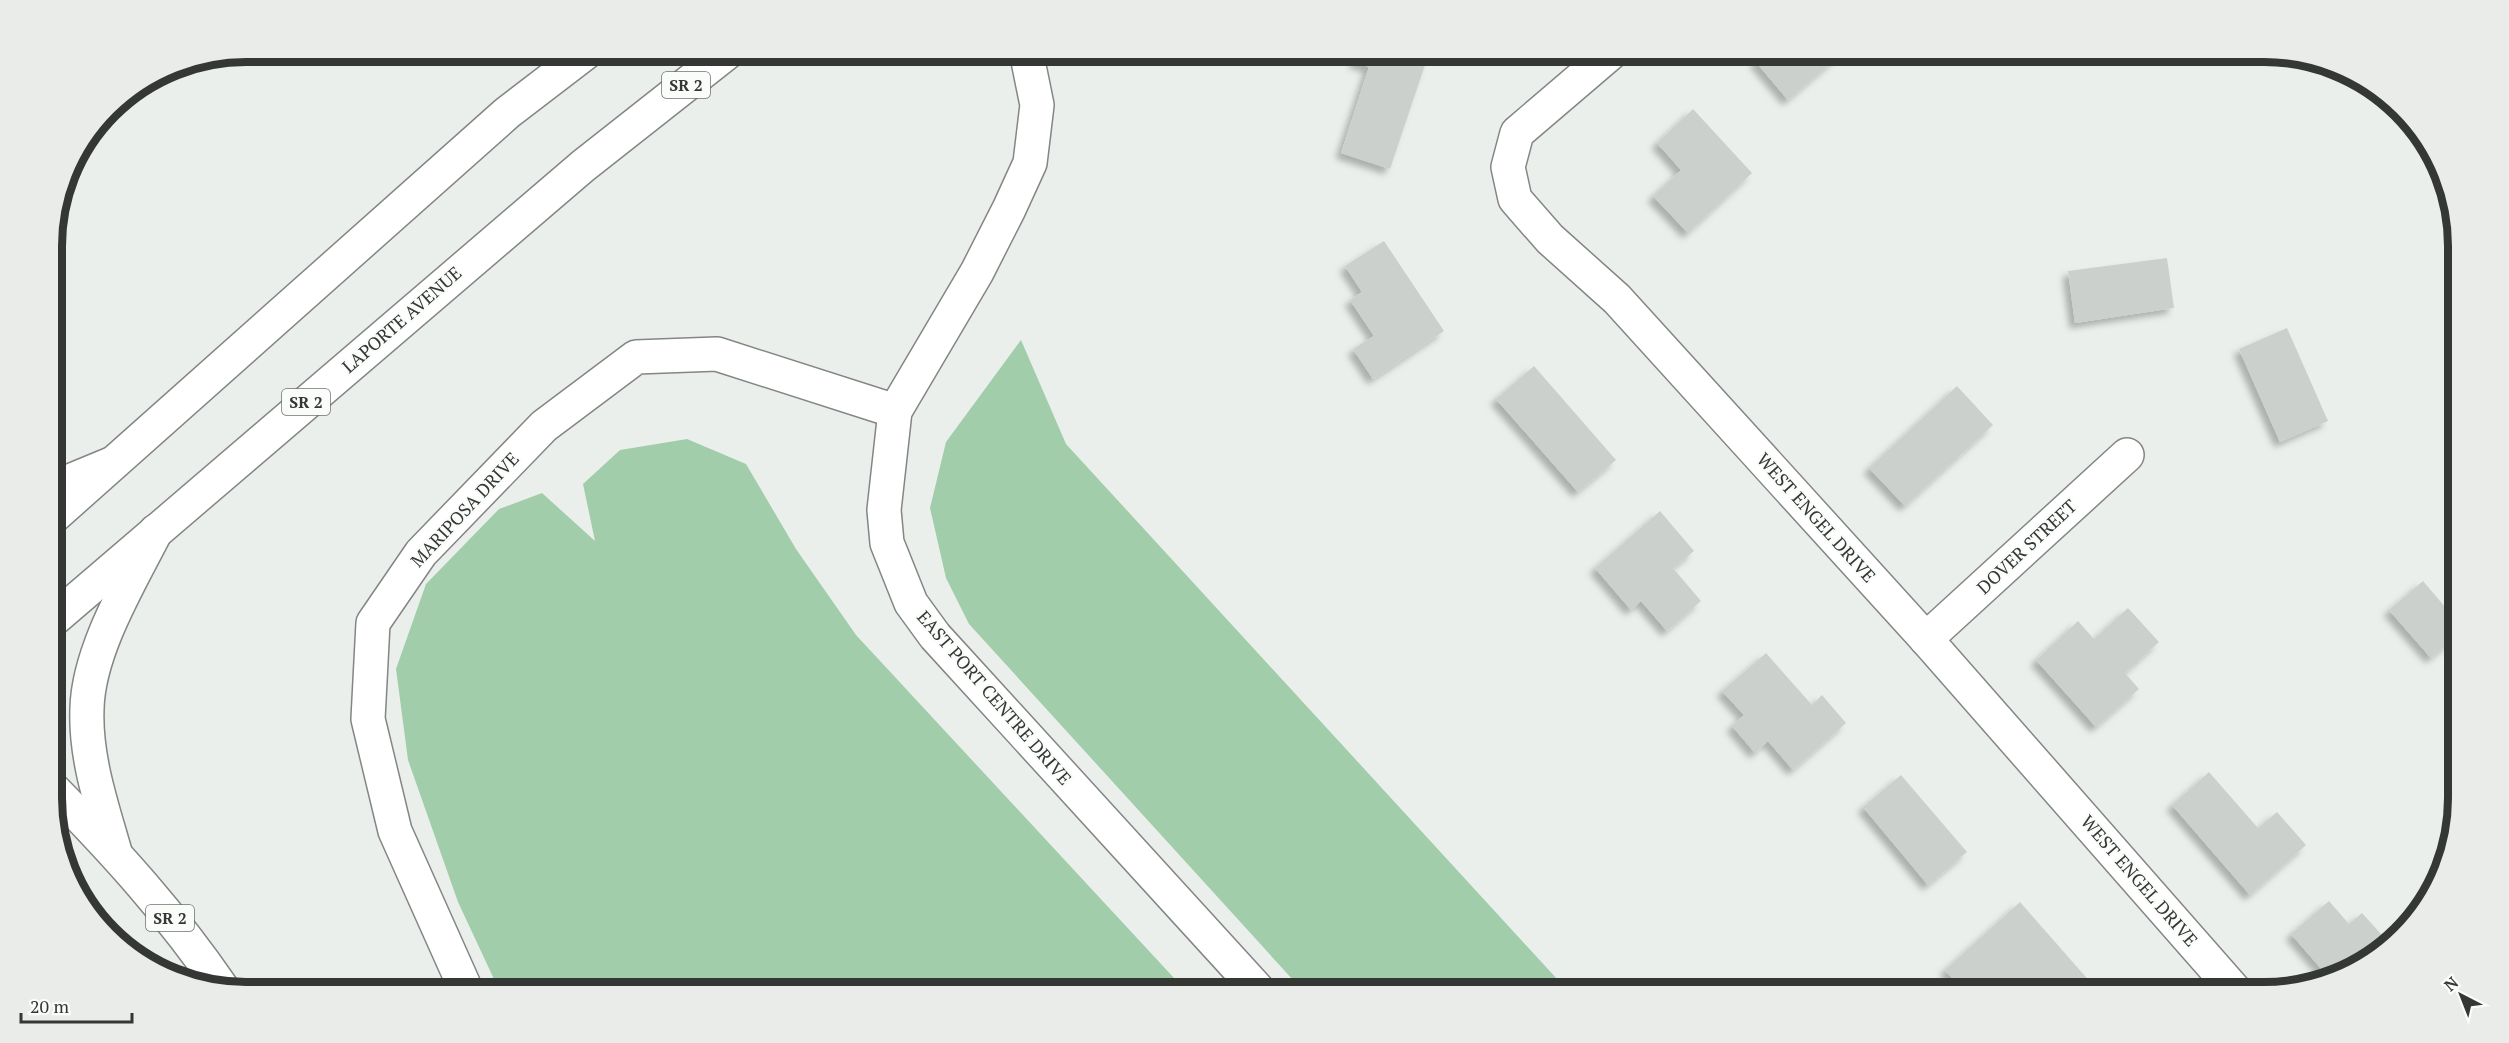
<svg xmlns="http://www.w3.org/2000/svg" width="2509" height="1043" viewBox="0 0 2509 1043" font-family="'PT Serif',serif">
  <defs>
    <filter id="shadow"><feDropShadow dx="-5.5" dy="5.5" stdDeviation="3" flood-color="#0004"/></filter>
  </defs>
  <rect width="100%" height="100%" fill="#ebefec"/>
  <g fill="#a1cdaa">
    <path d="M 1021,340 L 1066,444 L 1569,992 L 1304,992 L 969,624 L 946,578 L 930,508 L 946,442 Z"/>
    <path d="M 687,439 L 746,464 L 796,549 L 856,635 L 1187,992 L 500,992 L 458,902 L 408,760 L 396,669 L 426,584 L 499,509 L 542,493 L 595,541 L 583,484 L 620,450 Z"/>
  </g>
  <g fill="#ccd0cd" filter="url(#shadow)">
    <path d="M 1358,51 L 1414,51 L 1428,56 L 1390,169 L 1341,153 L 1369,67 L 1354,62 Z"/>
    <path d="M 1766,51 L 1845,51 L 1788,100 L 1755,61 Z"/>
    <path d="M 1693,109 L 1752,173 L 1688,233 L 1653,196 L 1681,170 L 1657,143 Z"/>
    <path d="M 1384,241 L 1444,331 L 1373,379 L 1353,349 L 1374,336 L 1350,300 L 1362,292 L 1345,266 Z"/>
    <path d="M 2167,258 L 2174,308 L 2075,323 L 2068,271 Z"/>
    <path d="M 2287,328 L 2328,421 L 2280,442 L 2239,349 Z"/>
    <path d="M 1534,366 L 1616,460 L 1578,492 L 1496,399 Z"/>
    <path d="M 1957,386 L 1993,425 L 1905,506 L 1869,468 Z"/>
    <path d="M 1660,511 L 1694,551 L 1673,568 L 1701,601 L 1667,631 L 1641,601 L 1631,610 L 1595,568 Z"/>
    <path d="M 2423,581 L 2457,621 L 2458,635 L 2431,658 L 2389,610 Z"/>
    <path d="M 2128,608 L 2159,642 L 2125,673 L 2139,689 L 2096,727 L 2036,660 L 2078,621 L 2094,639 Z"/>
    <path d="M 1766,653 L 1812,705 L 1822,695 L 1846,723 L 1793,770 L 1768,741 L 1755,753 L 1732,726 L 1744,715 L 1722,691 Z"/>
    <path d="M 2209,772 L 2258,828 L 2277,812 L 2306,845 L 2250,895 L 2172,805 Z"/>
    <path d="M 1901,775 L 1967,852 L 1928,885 L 1863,807 Z"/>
    <path d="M 2329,901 L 2349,924 L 2362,913 L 2390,944 L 2381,953 L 2330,979 L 2291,934 Z"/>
    <path d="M 2020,902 L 2099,992 L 2018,992 L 2015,988 L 2011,992 L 1964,992 L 1945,970 Z"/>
  </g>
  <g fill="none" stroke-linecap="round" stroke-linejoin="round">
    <g stroke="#838684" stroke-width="36">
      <g id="street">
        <path d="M 1026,51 L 1037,105 L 1030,163 L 1009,209 L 977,272 L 895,411 L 884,510 L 887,543 L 911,603 L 935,636 L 1260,992"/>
        <path d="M 1613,51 L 1517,133 L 1508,167 L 1515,199 L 1550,239 L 1617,299 L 1926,639 L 2236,992"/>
        <path d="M 1926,639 L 2127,455"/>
        <path d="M 467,992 L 395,831 L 368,719 L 373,623 L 421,553 L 544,426 L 636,357 L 717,354 L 895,411"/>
      </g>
    </g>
    <g stroke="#838684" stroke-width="36">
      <g id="primary">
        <path d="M 53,517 L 507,113 L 588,51"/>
        <path d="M 54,619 L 583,166 L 729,51"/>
      </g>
    </g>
    <g stroke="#838684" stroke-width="36">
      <g id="highway">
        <path d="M 53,488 L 111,464"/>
        <path d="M 54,790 C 115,852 173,916 222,988"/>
        <path d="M 115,852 C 102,806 85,758 87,709 C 88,651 130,582 156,531"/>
      </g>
    </g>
    <use href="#street" stroke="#fff" stroke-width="33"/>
    <use href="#primary" stroke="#fff" stroke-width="33"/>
    <use href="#highway" stroke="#fff" stroke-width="33"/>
  </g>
  <g text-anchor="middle" stroke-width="4.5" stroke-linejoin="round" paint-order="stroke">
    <g fill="#f9fcf9" stroke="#707270" stroke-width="1.5">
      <rect x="662" y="72" width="48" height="26" rx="4.5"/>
      <rect x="282" y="389" width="48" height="26" rx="4.5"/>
      <rect x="146" y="905" width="48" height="26" rx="4.5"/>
    </g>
    <g font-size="16" font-weight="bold" fill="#353735">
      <text x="686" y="91">SR 2</text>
      <text x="306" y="408">SR 2</text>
      <text x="170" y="924">SR 2</text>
    </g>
    <g font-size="18" fill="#353735" stroke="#f9fcf9">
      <text transform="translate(402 320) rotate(-41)" y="6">LAPORTE AVENUE</text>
      <text transform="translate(465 510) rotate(-47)" y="6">MARIPOSA DRIVE</text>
      <text transform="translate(1816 518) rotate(48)" y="6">WEST ENGEL DRIVE</text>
      <text transform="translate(2027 547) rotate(-43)" y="6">DOVER STREET</text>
      <text transform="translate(994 698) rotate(49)" y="6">EAST PORT CENTRE DRIVE</text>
      <text transform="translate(2139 881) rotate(49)" y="6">WEST ENGEL DRIVE</text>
    </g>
  </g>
  <path d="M0 0H2509V1043H0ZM246 62H2264A184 184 0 0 1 2448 246V798A184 184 0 0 1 2264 982H246A184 184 0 0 1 62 798V246A184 184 0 0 1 246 62Z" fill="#e9ece9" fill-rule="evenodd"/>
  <path fill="none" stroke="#353735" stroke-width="8" d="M246 62H2264A184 184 0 0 1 2448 246V798A184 184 0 0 1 2264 982H246A184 184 0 0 1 62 798V246A184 184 0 0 1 246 62Z"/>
  <g transform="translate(2461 995) rotate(318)" stroke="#f9fcf9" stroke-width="4.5" paint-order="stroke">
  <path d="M0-4.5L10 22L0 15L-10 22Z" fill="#353735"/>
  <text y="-9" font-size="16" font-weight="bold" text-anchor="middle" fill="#353735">N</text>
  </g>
  <path d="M21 1013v9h111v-9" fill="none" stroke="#353735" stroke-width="3"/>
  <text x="30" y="1013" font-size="18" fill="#353735" stroke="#f9fcf9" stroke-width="4.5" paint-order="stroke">20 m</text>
</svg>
